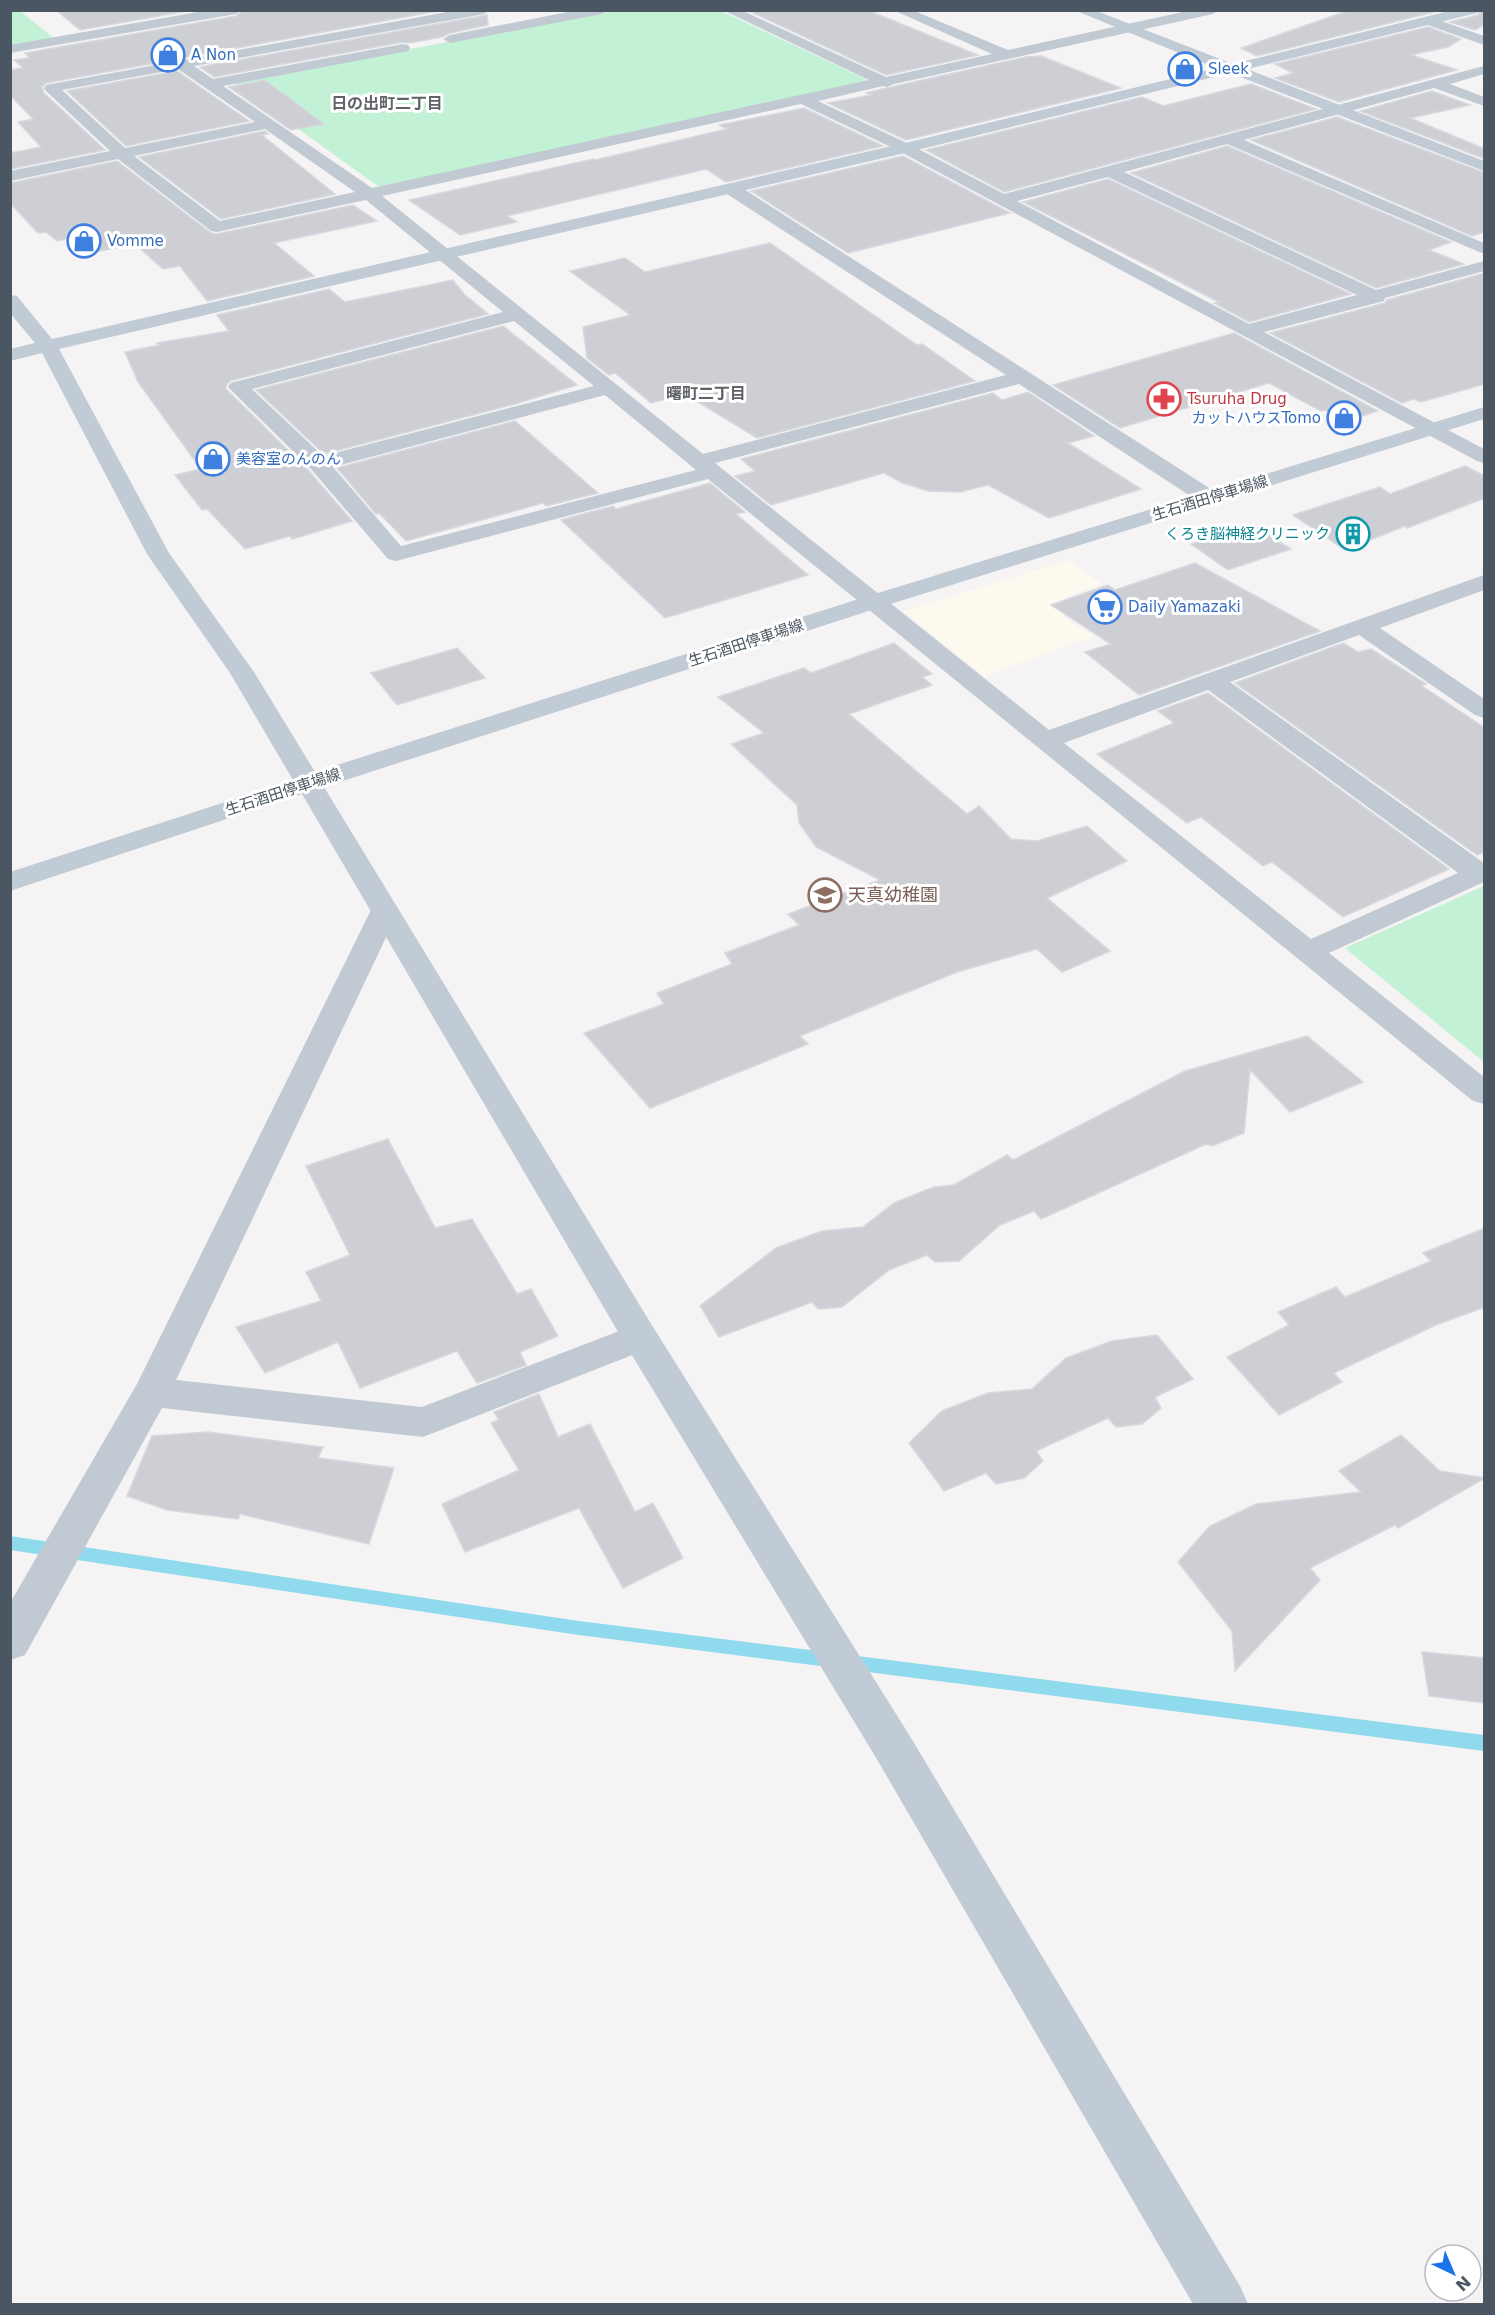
<svg xmlns="http://www.w3.org/2000/svg" width="1495" height="2315" viewBox="0 0 1495 2315" font-family="'DejaVu Sans','Noto Sans JP',sans-serif">
  <rect width="100%" height="100%" fill="#f5f3f3"/>
  <path fill="#fdf9ef" d="M 1069,560 L 1102,584 L 1067,596 L 1064,617 L 1094,636 L 985,676 L 903,611 Z"/>
  <g fill="#c3f1d5">
    <path d="M 621,10 L 721,11 L 866,79 L 865,83 L 379,187 L 233,82 Z"/>
    <path d="M 11,11 L 20,11 L 55,39 L 11,47 Z"/>
    <path d="M 1484,886 L 1484,1062 L 1345,948 Z"/>
  </g>
  <g fill="none" stroke-linecap="round" stroke-linejoin="round">
    <path fill="#90daee" fill-rule="evenodd" d="M 10,1536 L 579,1621 L 1484,1735 L 1484,1751 L 579,1635 L 10,1550 Z"/>
  </g>
  <g fill="#cdcfd5" stroke="#d7d9de" stroke-width="1.5">
    <path d="M 56,10 L 193,10 L 80,30 Z"/>
    <path d="M 244,10 L 443,10 L 46,83 L 42,87 L 44,93 L 105,150 L 10,169 L 10,153 L 41,147 L 18,122 L 33,119 L 10,95 L 10,70 L 23,68 L 14,60 L 29,58 L 25,53 L 236,16 Z"/>
    <path d="M 747,10 L 867,10 L 978,55 L 886,75 Z"/>
    <path d="M 1350,10 L 1442,10 L 1257,56 L 1241,48 Z"/>
    <path d="M 1480,10 L 1485,10 L 1485,24 L 1475,30 L 1450,22 L 1478,15 Z"/>
    <path d="M 487,15 L 488,25 L 450,33 L 442,37 L 409,43 L 403,42 L 214,77 L 200,67 Z"/>
    <path d="M 1428,27 L 1461,39 L 1448,47 L 1411,55 L 1457,70 L 1339,102 L 1275,78 L 1293,73 L 1275,64 Z"/>
    <path d="M 1041,56 L 1121,88 L 906,140 L 828,103 L 871,95 L 866,93 L 900,85 L 1026,57 Z"/>
    <path d="M 177,71 L 249,121 L 126,146 L 67,91 Z"/>
    <path d="M 265,80 L 324,124 L 291,130 L 229,87 Z"/>
    <path d="M 1251,84 L 1316,109 L 1004,192 L 926,150 L 1142,97 L 1163,106 Z"/>
    <path d="M 1432,91 L 1470,105 L 1410,118 L 1485,149 L 1485,159 L 1360,111 Z"/>
    <path d="M 804,108 L 883,146 L 726,182 L 706,169 L 507,216 L 517,222 L 460,235 L 409,200 L 593,159 L 595,160 L 727,129 L 719,125 Z"/>
    <path d="M 1337,117 L 1485,173 L 1485,232 L 1472,236 L 1251,140 Z"/>
    <path d="M 265,131 L 268,134 L 262,135 L 335,194 L 221,219 L 139,157 Z"/>
    <path d="M 1227,146 L 1451,242 L 1429,250 L 1464,264 L 1376,288 L 1131,173 Z"/>
    <path d="M 903,156 L 1010,213 L 848,253 L 751,191 Z"/>
    <path d="M 117,161 L 211,233 L 217,234 L 353,205 L 377,221 L 274,243 L 314,276 L 207,301 L 180,266 L 163,269 L 135,244 L 90,253 L 74,237 L 57,241 L 46,232 L 38,233 L 10,203 L 10,183 Z"/>
    <path d="M 1108,179 L 1351,294 L 1249,322 L 1214,303 L 1219,302 L 1023,202 Z"/>
    <path d="M 770,243 L 917,345 L 922,344 L 975,381 L 757,438 L 685,394 L 651,403 L 615,373 L 609,375 L 587,358 L 583,327 L 630,315 L 570,271 L 625,258 L 645,272 Z"/>
    <path d="M 1485,273 L 1485,384 L 1421,402 L 1414,399 L 1402,403 L 1270,333 L 1385,303 L 1387,300 Z"/>
    <path d="M 453,280 L 464,294 L 488,314 L 230,381 L 226,386 L 226,389 L 309,471 L 352,521 L 292,539 L 290,536 L 245,549 L 207,509 L 202,510 L 175,475 L 201,469 L 138,382 L 125,352 L 159,345 L 157,343 L 229,331 L 217,315 L 329,289 L 345,302 Z"/>
    <path d="M 503,326 L 577,385 L 515,404 L 324,454 L 256,390 Z"/>
    <path d="M 1234,333 L 1378,411 L 1345,421 L 1325,410 L 1321,411 L 1269,383 L 1120,428 L 1053,385 Z"/>
    <path d="M 1028,392 L 1094,436 L 1068,443 L 1141,489 L 1049,518 L 988,485 L 960,492 L 928,491 L 903,483 L 884,473 L 771,505 L 735,476 L 755,471 L 741,459 L 993,393 L 1002,400 Z"/>
    <path d="M 515,421 L 598,493 L 546,506 L 543,503 L 406,541 L 379,513 L 376,514 L 337,468 Z"/>
    <path d="M 1465,466 L 1485,476 L 1485,498 L 1407,528 L 1405,526 L 1345,550 L 1293,515 L 1380,487 L 1390,494 Z"/>
    <path d="M 710,483 L 745,512 L 736,514 L 808,575 L 665,618 L 561,520 L 613,506 L 616,509 Z"/>
    <path d="M 1252,525 L 1291,549 L 1228,570 L 1191,544 Z"/>
    <path d="M 1195,563 L 1320,631 L 1139,695 L 1085,652 L 1111,644 L 1051,605 L 1108,585 L 1115,590 Z"/>
    <path d="M 894,643 L 932,674 L 922,677 L 932,685 L 849,714 L 967,814 L 979,806 L 1011,839 L 1037,841 L 1087,826 L 1127,861 L 1047,898 L 1110,951 L 1062,972 L 1037,949 L 957,972 L 800,1036 L 808,1044 L 650,1108 L 584,1033 L 664,1004 L 657,993 L 732,964 L 725,953 L 799,925 L 788,914 L 880,880 L 816,847 L 799,823 L 797,805 L 731,744 L 764,733 L 718,697 L 804,668 L 811,673 Z"/>
    <path d="M 1343,643 L 1358,652 L 1371,649 L 1426,684 L 1422,686 L 1485,728 L 1485,852 L 1477,855 L 1235,683 Z"/>
    <path d="M 457,648 L 485,678 L 397,705 L 371,673 Z"/>
    <path d="M 1208,693 L 1449,869 L 1343,917 L 1272,862 L 1263,866 L 1201,817 L 1187,823 L 1097,754 L 1174,723 L 1158,711 Z"/>
    <path d="M 1307,1036 L 1363,1082 L 1290,1112 L 1250,1070 L 1244,1133 L 1212,1146 L 1206,1144 L 1041,1219 L 1034,1211 L 1000,1225 L 959,1261 L 935,1262 L 927,1255 L 889,1270 L 842,1307 L 818,1309 L 812,1302 L 719,1337 L 700,1306 L 776,1248 L 822,1231 L 863,1227 L 894,1203 L 934,1187 L 954,1185 L 1007,1155 L 1013,1160 L 1185,1071 Z"/>
    <path d="M 388,1139 L 435,1228 L 472,1219 L 517,1294 L 531,1289 L 558,1336 L 520,1352 L 526,1365 L 477,1383 L 457,1351 L 360,1388 L 338,1342 L 265,1373 L 236,1327 L 321,1301 L 306,1272 L 350,1255 L 306,1166 Z"/>
    <path d="M 1485,1228 L 1485,1307 L 1436,1325 L 1334,1373 L 1342,1382 L 1279,1415 L 1227,1357 L 1289,1325 L 1278,1312 L 1336,1287 L 1345,1297 L 1431,1261 L 1423,1253 Z"/>
    <path d="M 1157,1335 L 1193,1379 L 1155,1397 L 1161,1408 L 1142,1424 L 1116,1427 L 1108,1418 L 1036,1451 L 1043,1461 L 1024,1478 L 996,1484 L 986,1473 L 944,1491 L 909,1443 L 942,1411 L 988,1393 L 1032,1389 L 1066,1358 L 1112,1341 Z"/>
    <path d="M 539,1394 L 558,1437 L 590,1424 L 635,1512 L 653,1503 L 683,1558 L 623,1588 L 579,1508 L 465,1552 L 442,1504 L 519,1470 L 491,1423 L 499,1420 L 494,1412 Z"/>
    <path d="M 208,1432 L 323,1447 L 318,1458 L 394,1468 L 369,1544 L 240,1514 L 238,1519 L 167,1510 L 127,1496 L 152,1436 Z"/>
    <path d="M 1401,1435 L 1440,1471 L 1485,1478 L 1398,1528 L 1395,1525 L 1310,1568 L 1320,1580 L 1235,1671 L 1232,1631 L 1178,1562 L 1210,1526 L 1256,1504 L 1361,1492 L 1339,1471 Z"/>
    <path d="M 1422,1652 L 1485,1658 L 1485,1703 L 1429,1696 Z"/>
  </g>
  <g fill="none" stroke-linecap="round" stroke-linejoin="round">
    <g fill="#c1cad2" fill-rule="evenodd">
      <path d="M 209,10 L 242,10 L 236,14 L 10,53 L 10,45 Z"/>
      <path d="M 458,10 L 490,10 L 484,14 L 194,66 L 213,79 L 403,44 L 408,45 L 410,48 L 408,51 L 403,52 L 223,86 L 372,188 L 869,80 L 723,10 L 741,10 L 886,77 L 992,54 L 893,10 L 912,10 L 1008,50 L 1192,10 L 1219,10 L 1213,14 L 894,84 L 887,87 L 883,86 L 818,101 L 911,145 L 1004,194 L 1484,66 L 1484,74 L 1450,84 L 1484,97 L 1484,106 L 1434,88 L 1244,140 L 1484,243 L 1484,254 L 1227,144 L 1124,172 L 1376,290 L 1484,261 L 1484,271 L 1385,298 L 1384,301 L 1264,332 L 1484,449 L 1484,463 L 1477,461 L 899,151 L 801,104 L 382,196 L 703,454 L 1006,375 L 724,192 L 722,188 L 730,183 L 736,184 L 1217,493 L 1220,498 L 1217,503 L 1209,505 L 1201,503 L 1019,384 L 715,463 L 1049,730 L 1484,575 L 1484,590 L 1380,628 L 1484,699 L 1484,718 L 1475,715 L 1359,635 L 1230,682 L 1484,863 L 1484,882 L 1329,953 L 1484,1077 L 1484,1104 L 1473,1101 L 708,479 L 396,561 L 388,559 L 311,469 L 228,387 L 231,383 L 503,312 L 366,200 L 217,232 L 211,231 L 118,159 L 10,181 L 10,171 L 110,151 L 46,91 L 44,88 L 46,85 ZM 178,69 L 255,122 L 125,148 L 62,90 ZM 265,129 L 355,192 L 220,221 L 134,156 ZM 1108,177 L 1357,295 L 1249,324 L 1017,201 ZM 514,321 L 594,386 L 323,456 L 252,389 ZM 605,395 L 696,470 L 401,546 L 333,467 ZM 1208,690 L 1458,873 L 1311,939 L 1064,743 Z"/>
      <path d="M 578,10 L 608,10 L 602,14 L 450,43 L 443,39 L 450,35 Z"/>
      <path d="M 1430,17 L 1484,36 L 1484,45 L 1425,24 L 1423,21 L 1425,18 Z"/>
      <path d="M 385,901 L 395,904 L 399,910 L 176,1380 L 422,1407 L 640,1323 L 653,1327 L 658,1337 L 653,1347 L 423,1437 L 162,1408 L 25,1655 L 10,1660 L 10,1603 L 137,1384 L 371,910 L 375,904 Z"/>
    </g>
    <path fill="#c1cbd6" fill-rule="evenodd" d="M 1074,10 L 1094,10 L 1233,64 L 1453,10 L 1478,10 L 1477,13 L 1247,69 L 1484,161 L 1484,171 L 1230,73 L 905,153 L 59,349 L 169,553 L 254,672 L 315,772 L 865,597 L 1484,407 L 1484,419 L 881,607 L 324,787 L 653,1327 L 908,1733 L 1240,2286 L 1248,2304 L 1193,2304 L 878,1761 L 627,1347 L 302,794 L 10,891 L 10,872 L 293,780 L 230,673 L 147,554 L 42,353 L 10,361 L 10,349 L 35,343 L 10,313 L 10,295 L 17,296 L 52,339 L 905,143 L 1216,68 Z"/>
  </g>
  <defs>
    <g id="shop-ring" transform="scale(1.725)"><circle r="9.5" fill="#fff" stroke="#3f7fe0" stroke-width="1.5"/><path d="M-5-2.5h2.3a2.7 3.5 0 0 1 5.4 0H5L5.5 6h-11ZM-1.5-2.5h3a1.5 2.3 0 0 0-3 0Z" fill="#3f7fe0"/></g>
    <g id="pharmacy-ring" transform="scale(1.725)"><circle r="9.5" fill="#fff" stroke="#e0444e" stroke-width="1.5"/><path d="M-2-6h4v4h4v4h-4v4h-4v-4h-4v-4h4Z" fill="#e0444e"/></g>
    <g id="building-ring" transform="scale(1.725)"><circle r="9.5" fill="#fff" stroke="#0f9aa8" stroke-width="1.5"/><path d="M-4-6H4V6H1V3H-1V6H-4ZM-2.5-4.3h1.7v1.8h-1.7ZM.8-4.3h1.7v1.8H.8ZM-2.5-1h1.7V.8h-1.7ZM.8-1h1.7V.8H.8Z" fill="#0f9aa8"/></g>
    <g id="supermarket-ring" transform="scale(1.725)"><circle r="9.5" fill="#fff" stroke="#3f7fe0" stroke-width="1.5"/><path d="M-6-5.5h2.5l.6 2H6L4.5 2H-2.5L-4.4-4H-6ZM-1.5 3.2a1.3 1.3 0 1 0 .1 0ZM3 3.2a1.3 1.3 0 1 0 .1 0Z" fill="#3f7fe0"/></g>
    <g id="school-ring" transform="scale(1.725)"><circle r="9.5" fill="#fff" stroke="#8d6e63" stroke-width="1.5"/><path d="M0-5L7-2L0 1L-7-2ZM-4 1L0 2.5L4 1V4Q0 6-4 4Z" fill="#8d6e63"/></g>
  </defs>
  <g fill-rule="evenodd">
    <use href="#shop-ring" x="168" y="55"/>
    <use href="#shop-ring" x="1185" y="69"/>
    <use href="#shop-ring" x="84" y="241"/>
    <use href="#pharmacy-ring" x="1164" y="399"/>
    <use href="#shop-ring" x="1344" y="418"/>
    <use href="#shop-ring" x="213" y="459"/>
    <use href="#building-ring" x="1353" y="534"/>
    <use href="#supermarket-ring" x="1105" y="607"/>
    <use href="#school-ring" x="825" y="895"/>
  </g>
  <g text-anchor="middle" stroke-width="6" stroke-linejoin="round" paint-order="stroke">
    <g font-size="15" fill="#366cbe" stroke="#fff" text-anchor="start">
      <text x="191" y="60">A Non</text>
      <text x="1208" y="74">Sleek</text>
      <text x="107" y="246">Vomme</text>
      <text x="1321" y="423" text-anchor="end">カットハウスTomo</text>
      <text x="236" y="464">美容室のんのん</text>
      <text x="1128" y="612">Daily Yamazaki</text>
    </g>
    <g font-size="15" fill="#be3a42" stroke="#fff" text-anchor="start">
      <text x="1187" y="404">Tsuruha Drug</text>
    </g>
    <g font-size="15" fill="#4a5661" stroke="#fff">
      <text transform="translate(1210 498) rotate(-17)" y="5">生石酒田停車場線</text>
      <text transform="translate(746 643) rotate(-18)" y="5">生石酒田停車場線</text>
      <text transform="translate(283 792) rotate(-18)" y="5">生石酒田停車場線</text>
    </g>
    <g font-size="15" fill="#0d838f" stroke="#fff" text-anchor="end">
      <text x="1330" y="539">くろき脳神経クリニック</text>
    </g>
    <g font-size="16" font-weight="bold" fill="#5f6368" stroke="#fff">
      <text x="387" y="109">日の出町二丁目</text>
      <text x="706" y="399">曙町二丁目</text>
    </g>
    <g font-size="18" fill="#785e54" stroke="#fff" text-anchor="start">
      <text x="848" y="901">天真幼稚園</text>
    </g>
  </g>
  <rect width="1495" height="2315" fill="none" stroke="#4a5661" stroke-width="24"/>
  <g transform="translate(1453 2273) rotate(136)"><circle r="28" fill="#ffffff" stroke="#b7bbc0" stroke-width="1.5"/>
  <path d="M0-4.5L10 22L0 15L-10 22Z" fill="#1a73e8"/>
  <text y="-9" font-size="16" font-weight="bold" text-anchor="middle" fill="#4a5661">N</text>
  </g>
</svg>
